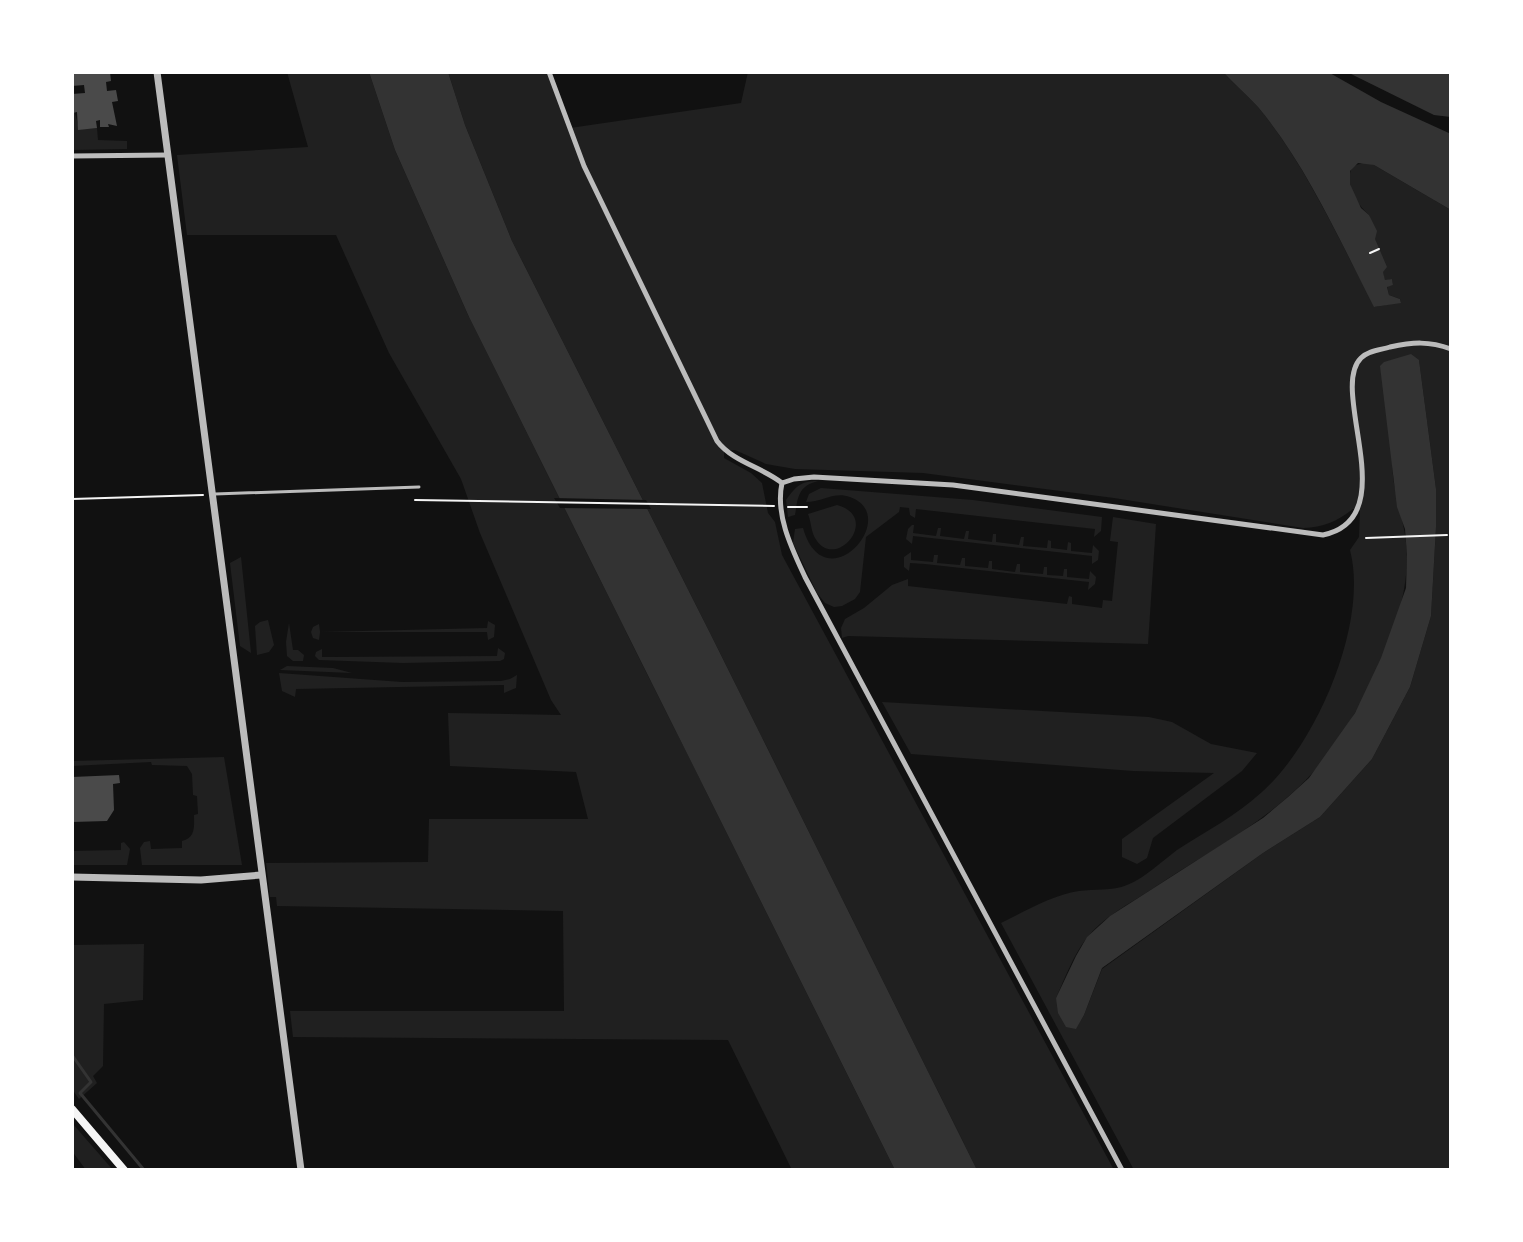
<svg xmlns="http://www.w3.org/2000/svg" width="1523" height="1242" viewBox="0 0 1523 1242" font-family="Jost,sans-serif">
  <rect width="100%" height="100%" fill="#111"/>
  <g fill="#202020" fill-rule="evenodd">
    <path d="M 287,72 L 369,72 L 395,150 L 469,317 L 895,1170 L 792,1170 L 728,1040 L 293,1037 L 290,1011 L 564,1011 L 563,911 L 277,906 L 276,897 L 270,897 L 266,863 L 428,862 L 429,819 L 588,819 L 576,772 L 450,766 L 448,713 L 561,715 L 551,700 L 480,533 L 461,479 L 389,353 L 336,235 L 187,235 L 177,155 L 308,147 Z"/>
    <path d="M 448,72 L 549,72 L 570,128 L 741,103 L 748,72 L 1223,72 C 1234,84 1247,95 1258,107 C 1307,166 1338,239 1375,307 L 1401,302 L 1400,299 L 1389,295 L 1387,286 L 1393,285 L 1392,279 L 1385,281 L 1369,215 C 1356,204 1343,181 1353,166 L 1366,162 L 1374,165 L 1451,210 L 1451,1170 L 1134,1170 L 1001,923 C 1026,911 1052,895 1079,891 C 1094,889 1113,891 1127,885 C 1145,878 1162,861 1177,850 C 1205,832 1237,815 1262,792 C 1317,743 1369,622 1350,550 L 1359,537 L 1360,511 L 1353,509 C 1336,522 1324,527 1303,528 L 1114,498 L 923,473 L 795,469 L 766,464 L 735,450 L 724,451 L 724,458 L 751,473 L 762,483 L 768,513 L 775,522 L 782,555 L 1114,1170 L 977,1170 L 710,633 L 512,241 L 465,125 ZM 1419,360 L 1436,489 L 1436,527 L 1431,616 L 1410,687 L 1372,759 L 1320,817 L 1263,853 L 1102,969 L 1084,1015 L 1076,1028 L 1056,998 C 1065,978 1073,956 1086,939 C 1102,918 1127,905 1149,891 C 1214,847 1289,812 1334,746 C 1368,697 1408,617 1407,556 C 1407,522 1389,488 1393,454 C 1396,426 1411,388 1419,360 Z"/>
    <path d="M 72,101 L 79,129 L 97,128 L 98,140 L 127,141 L 127,149 L 72,150 Z"/>
    <path d="M 818,481 C 798,486 798,497 795,515 L 788,517 L 786,500 C 796,486 801,481 818,481 Z"/>
    <path d="M 821,488 L 973,500 L 1102,517 L 1101,531 L 1094,537 L 1095,529 L 916,509 L 915,518 L 910,515 L 909,508 L 900,507 L 899,512 L 866,537 L 860,592 L 855,599 L 842,606 L 834,607 L 825,603 L 817,593 L 793,543 L 795,529 L 803,528 C 825,604 903,516 850,497 C 834,491 822,502 806,502 L 809,494 Z"/>
    <path d="M 837,505 C 882,517 835,573 815,538 C 811,531 811,521 808,514 Z"/>
    <path d="M 1113,517 L 1156,524 L 1148,644 L 848,636 L 842,638 L 841,628 L 845,619 L 864,608 L 892,585 L 908,579 L 908,586 L 1067,604 L 1069,596 L 1072,597 L 1072,604 L 1102,608 L 1103,600 L 1112,601 L 1118,542 L 1110,541 Z"/>
    <path d="M 912,525 L 914,525 L 913,533 L 936,536 L 938,528 L 941,528 L 940,536 L 964,539 L 966,531 L 969,531 L 968,539 L 992,542 L 993,534 L 996,534 L 996,542 L 1019,545 L 1021,537 L 1024,537 L 1023,546 L 1047,548 L 1048,540 L 1051,541 L 1051,548 L 1067,550 L 1068,542 L 1071,543 L 1071,551 L 1092,553 L 1093,545 L 1099,551 L 1098,560 L 1092,564 L 1092,556 L 913,536 L 912,544 L 906,539 L 908,529 Z"/>
    <path d="M 911,552 L 911,560 L 933,562 L 934,555 L 938,555 L 937,563 L 960,565 L 962,558 L 965,558 L 965,566 L 988,568 L 989,561 L 992,561 L 992,569 L 1015,572 L 1017,564 L 1020,564 L 1020,572 L 1043,574 L 1044,567 L 1047,567 L 1047,575 L 1063,576 L 1064,569 L 1067,569 L 1067,577 L 1089,579 L 1090,571 L 1096,577 L 1095,584 L 1088,590 L 1089,582 L 925,564 L 910,563 L 909,571 L 904,567 L 904,557 Z"/>
    <path d="M 241,557 L 251,653 L 240,646 L 230,563 Z"/>
    <path d="M 268,620 L 274,645 L 269,652 L 257,655 L 255,626 L 260,622 Z"/>
    <path d="M 488,621 L 495,625 L 494,637 L 488,640 L 487,632 L 320,632 L 319,640 L 313,638 L 311,632 L 313,627 L 319,624 L 320,632 L 487,628 Z"/>
    <path d="M 289,623 L 293,650 L 298,650 L 304,655 L 303,661 L 293,661 L 287,656 L 286,642 Z"/>
    <path d="M 498,648 L 505,653 L 504,659 L 500,661 L 403,663 L 319,660 L 315,656 L 316,652 L 322,649 L 322,657 L 334,657 L 497,656 Z"/>
    <path d="M 287,666 L 333,668 L 352,673 L 280,670 Z"/>
    <path d="M 279,673 L 402,682 L 501,681 L 510,679 L 517,675 L 516,688 L 504,693 L 504,685 L 296,689 L 295,697 L 282,691 Z"/>
    <path d="M 882,702 L 1149,717 L 1172,722 L 1211,744 L 1257,753 L 1242,771 L 1153,838 L 1147,858 L 1137,864 L 1122,857 L 1122,839 L 1214,773 L 1133,771 L 911,754 Z"/>
    <path d="M 224,757 L 242,865 L 142,865 L 140,848 L 144,842 L 150,841 L 151,849 L 182,848 L 182,841 C 196,838 194,826 194,815 L 198,814 L 197,796 L 193,795 L 192,774 L 187,766 L 152,765 L 151,762 L 72,766 L 72,761 Z"/>
    <path d="M 124,842 L 130,849 L 127,865 L 72,865 L 72,851 L 121,850 L 121,843 Z"/>
    <path d="M 144,944 L 143,1000 L 104,1004 L 103,1066 L 93,1076 L 97,1083 L 79,1099 L 72,1089 L 72,945 Z"/>
    <path d="M 72,1123 L 113,1170 L 86,1170 L 72,1151 Z"/>
  </g>
  <g fill="#333">
    <path d="M 369,72 L 448,72 L 465,125 L 512,241 L 710,633 L 977,1170 L 895,1170 L 469,317 L 395,150 Z"/>
    <path d="M 1223,72 L 1328,72 L 1381,102 L 1451,134 L 1451,210 L 1374,165 L 1358,163 L 1350,171 L 1350,184 L 1361,208 L 1369,215 L 1377,231 L 1375,239 L 1387,267 L 1383,272 L 1385,280 L 1392,279 L 1393,285 L 1387,287 L 1389,295 L 1400,299 L 1401,303 L 1374,307 C 1339,239 1307,166 1258,107 C 1247,95 1234,84 1223,72 Z"/>
    <path d="M 1347,72 L 1451,72 L 1451,117 L 1434,115 Z"/>
    <path d="M 1411,354 L 1419,360 L 1436,489 L 1436,527 L 1431,616 L 1410,687 L 1372,759 L 1320,817 L 1263,853 L 1102,968 L 1084,1015 L 1076,1029 L 1066,1027 L 1058,1013 L 1056,998 L 1076,956 L 1087,937 L 1110,916 L 1263,818 L 1288,797 L 1309,778 L 1355,713 L 1381,658 L 1406,588 L 1407,555 L 1405,529 L 1397,507 L 1380,366 L 1384,362 Z"/>
  </g>
  <path fill="#111" d="M 554,498 L 646,500 L 651,509 L 560,508 Z"/>
  <g fill="none" stroke-linecap="round" stroke-linejoin="round">
    <path stroke="#333" stroke-width="3" d="M 72,1055 L 91,1082 L 80,1093 L 144,1170"/>
  </g>
  <g fill="#4a4a4a">
    <path d="M 72,72 L 110,72 L 111,81 L 106,82 L 107,91 L 116,90 L 118,101 L 112,102 L 117,126 L 108,124 L 109,127 L 100,127 L 100,120 L 96,121 L 97,128 L 78,130 L 77,112 L 73,113 L 72,94 L 85,93 L 84,85 L 72,86 Z"/>
    <path d="M 119,775 L 120,783 L 113,784 L 114,810 L 107,821 L 72,822 L 72,777 Z"/>
  </g>
  <g fill="none" stroke-linecap="round" stroke-linejoin="round">
    <g stroke="#f5f5f5" stroke-width="2">
      <path d="M 1370,253 L 1379,249"/>
      <path d="M 72,499 L 203,495"/>
      <path d="M 415,500 L 774,506"/>
      <path d="M 788,507 L 807,507"/>
      <path d="M 1366,538 L 1447,535"/>
    </g>
    <path stroke="#bcbcbc" stroke-width="3" d="M 215,494 L 419,487"/>
    <g stroke="#bcbcbc" stroke-width="5">
      <path d="M 549,72 L 584,166 L 717,441 C 733,462 762,467 782,483"/>
      <path d="M 72,156 L 167,155"/>
      <path d="M 1122,1170 L 805,577 C 792,549 775,515 782,483 L 794,479 L 814,477 L 953,485 L 1323,535 C 1405,518 1328,390 1361,358 C 1369,350 1381,350 1390,347 C 1413,342 1429,341 1451,349"/>
    </g>
    <g stroke="#bcbcbc" stroke-width="7">
      <path d="M 157,72 L 301,1170"/>
      <path d="M 72,877 L 201,880 L 261,875"/>
    </g>
    <path stroke="#f5f5f5" stroke-width="8" d="M 72,1109 L 124,1170"/>
  </g>
  <rect width="1523" height="1242" fill="none" stroke="#ffffff" stroke-width="148"/>
</svg>
